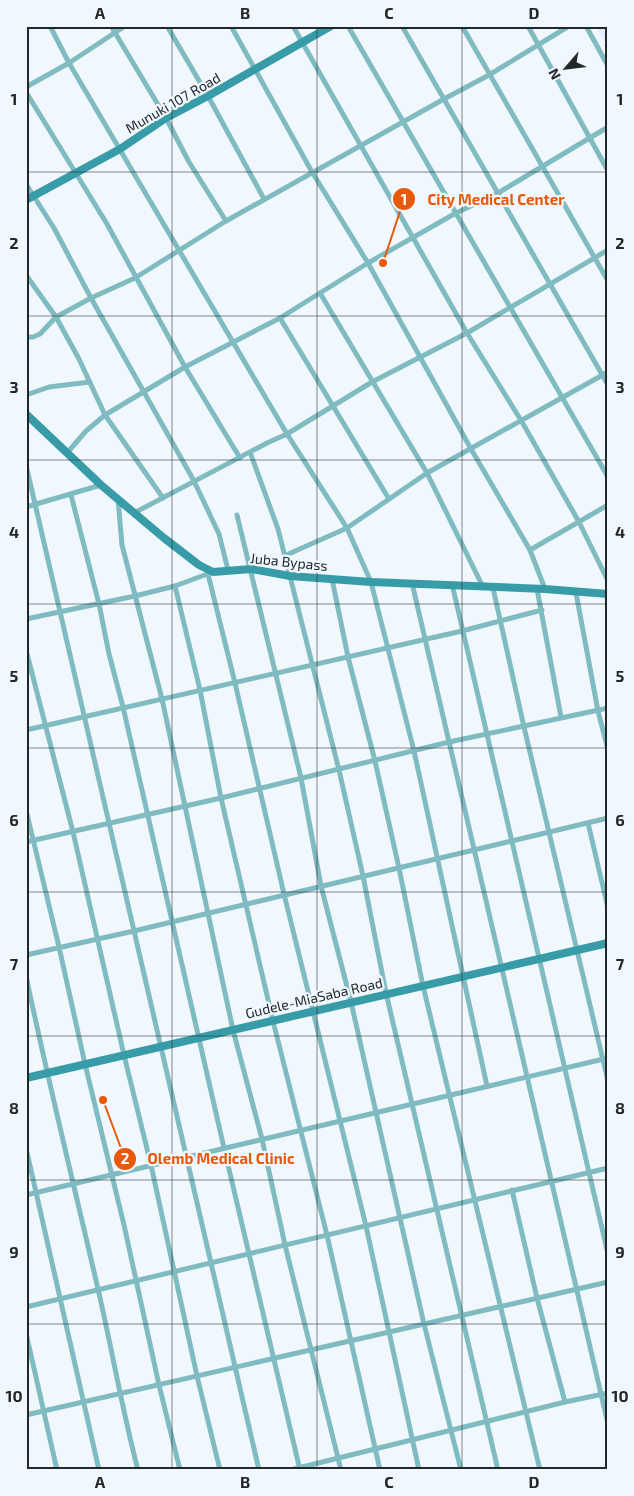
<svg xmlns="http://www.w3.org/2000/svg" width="634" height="1496" viewBox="0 0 634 1496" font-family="'Exo 2',sans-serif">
  <rect width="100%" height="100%" fill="#f1f8fd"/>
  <path fill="#deedf8" d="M 596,26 L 608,26 L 608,48 Z"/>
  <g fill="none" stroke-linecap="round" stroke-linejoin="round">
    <g stroke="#80bbc2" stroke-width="5">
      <path d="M 50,26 L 69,63 L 287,434 L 347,528 L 371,582 L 414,751 L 487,1086"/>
      <path d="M 111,26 L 166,118 L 189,162 L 226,221"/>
      <path d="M 167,26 L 208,96 L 264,199"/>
      <path d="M 231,26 L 312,172 L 368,263 L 471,449 L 530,550 L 545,589"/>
      <path d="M 293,26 L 467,333 L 522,422 L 579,522 L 608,581"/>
      <path d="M 348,26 L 608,477"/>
      <path d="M 402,26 L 608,385"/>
      <path d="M 462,26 L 608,281"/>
      <path d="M 528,26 L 608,171"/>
      <path d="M 586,26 L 608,66"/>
      <path d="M 26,87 L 69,63 L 125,26"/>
      <path d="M 26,92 L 107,224 L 185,367 L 240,458"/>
      <path d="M 26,184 L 54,228 L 91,298 L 194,481 L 219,534 L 228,570"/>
      <path d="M 26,275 L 56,317 L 79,359 L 105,415 L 163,498"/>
      <path d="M 320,293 L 427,473 L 483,587"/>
      <path d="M 280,318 L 389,499"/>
      <path d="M 26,337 L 33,337 L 40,334 L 56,317 L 91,298 L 135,278 L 226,221 L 444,99 L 489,75 L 569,26"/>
      <path d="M 26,395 L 49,387 L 90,382"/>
      <path d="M 250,452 L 278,529 L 339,770 L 363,876 L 386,993 L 498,1470"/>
      <path d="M 67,453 L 86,431 L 105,415 L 185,367 L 280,318 L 368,263 L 456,213 L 498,193 L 608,127"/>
      <path d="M 26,465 L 259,1470"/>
      <path d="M 71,495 L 99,604 L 109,654 L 123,707 L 224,1148 L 300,1470"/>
      <path d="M 118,499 L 122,545 L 162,699 L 233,1030 L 262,1139 L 285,1245 L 341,1470"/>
      <path d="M 26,507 L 101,485"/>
      <path d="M 134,513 L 267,443 L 287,434 L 372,382 L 467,333 L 608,250"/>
      <path d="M 237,515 L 301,778 L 321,886 L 351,1002 L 424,1324 L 461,1470"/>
      <path d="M 530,550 L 608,505"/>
      <path d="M 284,556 L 347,528 L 427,473 L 608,372"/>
      <path d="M 208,574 L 235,683 L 284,894 L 366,1226 L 419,1470"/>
      <path d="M 332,579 L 348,657 L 375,761 L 399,868 L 423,986 L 540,1470"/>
      <path d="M 412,583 L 608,1424"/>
      <path d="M 452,584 L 608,1254"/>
      <path d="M 175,586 L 200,690 L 221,798 L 273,1021 L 327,1235 L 380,1470"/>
      <path d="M 493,588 L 524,727 L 608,1081"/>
      <path d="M 537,589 L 561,717"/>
      <path d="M 576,593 L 598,711 L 608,750"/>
      <path d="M 26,619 L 135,596 L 175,586 L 210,573"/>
      <path d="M 26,650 L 73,832 L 124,1055 L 151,1165 L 197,1376 L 220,1470"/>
      <path d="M 26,730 L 462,631 L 542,610"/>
      <path d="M 26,810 L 59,947 L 85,1064 L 124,1225 L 159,1385 L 180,1470"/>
      <path d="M 588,823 L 608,908"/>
      <path d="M 26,842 L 221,798 L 449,742 L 608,708"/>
      <path d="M 26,955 L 134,931 L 608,818"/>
      <path d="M 26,976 C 48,1081 74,1185 98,1289 C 112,1349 122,1410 138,1470"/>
      <path d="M 26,1148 L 99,1470"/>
      <path d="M 512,1190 L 537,1298 L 565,1402"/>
      <path d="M 26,1195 L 608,1058"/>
      <path d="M 26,1307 L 608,1168"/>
      <path d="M 26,1333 L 57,1470"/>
      <path d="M 26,1415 L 608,1282"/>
      <path d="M 290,1470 L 565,1402 L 608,1393"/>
    </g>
    <g stroke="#379ca8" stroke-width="8">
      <path d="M 26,200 L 120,149 L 166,118 L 208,96 L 331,26"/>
      <path d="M 26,414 L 101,485 L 164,538 L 199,565 L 213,572 L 251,569 L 290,576 L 371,582 L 545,589 L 608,594"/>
      <path d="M 26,1078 L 608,943"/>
    </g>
  </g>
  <path fill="none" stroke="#22272a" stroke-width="1" stroke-opacity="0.55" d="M 172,26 L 172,1470M 317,26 L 317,1470M 462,26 L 462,1470M 26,172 L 608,172M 26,316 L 608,316M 26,460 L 608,460M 26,604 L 608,604M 26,748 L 608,748M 26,892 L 608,892M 26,1036 L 608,1036M 26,1180 L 608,1180M 26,1324 L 608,1324"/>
  <g text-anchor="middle" stroke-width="4.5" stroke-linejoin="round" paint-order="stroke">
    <g font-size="14" fill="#22272a" stroke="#f1f8fd">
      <text transform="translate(173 103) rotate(-30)" y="5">Munuki 107 Road</text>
      <text transform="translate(289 562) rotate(6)" y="5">Juba Bypass</text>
      <text transform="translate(314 998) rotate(-13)" y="5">Gudele-MiaSaba Road</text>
    </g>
  </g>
  <path fill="none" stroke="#e8590c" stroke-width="2" d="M383 263L404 199M103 1100L125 1159"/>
  <g fill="#e8590c" stroke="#f1f8fd" stroke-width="2">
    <circle cx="383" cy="263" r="5"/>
    <circle cx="103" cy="1100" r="5"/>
    <circle cx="404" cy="199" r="12"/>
    <circle cx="125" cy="1159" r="12"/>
  </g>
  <g font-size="15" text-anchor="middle" font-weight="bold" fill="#fff">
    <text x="404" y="205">1</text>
    <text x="125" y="1164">2</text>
  </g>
  <g font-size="15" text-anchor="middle" font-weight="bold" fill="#e8590c" stroke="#f1f8fd" stroke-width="4.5" stroke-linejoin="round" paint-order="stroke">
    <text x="496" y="205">City Medical Center</text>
    <text x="221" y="1164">Olemb Medical Clinic</text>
  </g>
  <rect width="634" height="1496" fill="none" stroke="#f1f8fd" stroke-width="55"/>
  <g transform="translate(566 68) rotate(242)" stroke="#f1f8fd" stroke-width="4" paint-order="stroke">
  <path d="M0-4L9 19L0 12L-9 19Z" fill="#22272a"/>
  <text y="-8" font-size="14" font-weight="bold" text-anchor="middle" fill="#22272a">N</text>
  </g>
  <rect x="28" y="28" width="578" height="1440" fill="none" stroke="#22272a" stroke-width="2"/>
  <g font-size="16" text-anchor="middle" font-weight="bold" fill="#22272a">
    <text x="100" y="19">A</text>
    <text x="245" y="19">B</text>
    <text x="389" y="19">C</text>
    <text x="534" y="19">D</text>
    <text x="14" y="105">1</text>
    <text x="620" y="105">1</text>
    <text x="14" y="249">2</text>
    <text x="620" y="249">2</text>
    <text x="14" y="393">3</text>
    <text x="620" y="393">3</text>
    <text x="14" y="538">4</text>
    <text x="620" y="538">4</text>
    <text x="14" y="682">5</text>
    <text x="620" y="682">5</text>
    <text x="14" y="826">6</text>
    <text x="620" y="826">6</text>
    <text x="14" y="970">7</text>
    <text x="620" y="970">7</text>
    <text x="14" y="1114">8</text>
    <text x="620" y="1114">8</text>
    <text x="14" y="1258">9</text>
    <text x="620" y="1258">9</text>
    <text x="14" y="1402">10</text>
    <text x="620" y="1402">10</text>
    <text x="100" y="1488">A</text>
    <text x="245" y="1488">B</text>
    <text x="389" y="1488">C</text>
    <text x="534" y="1488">D</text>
  </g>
</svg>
